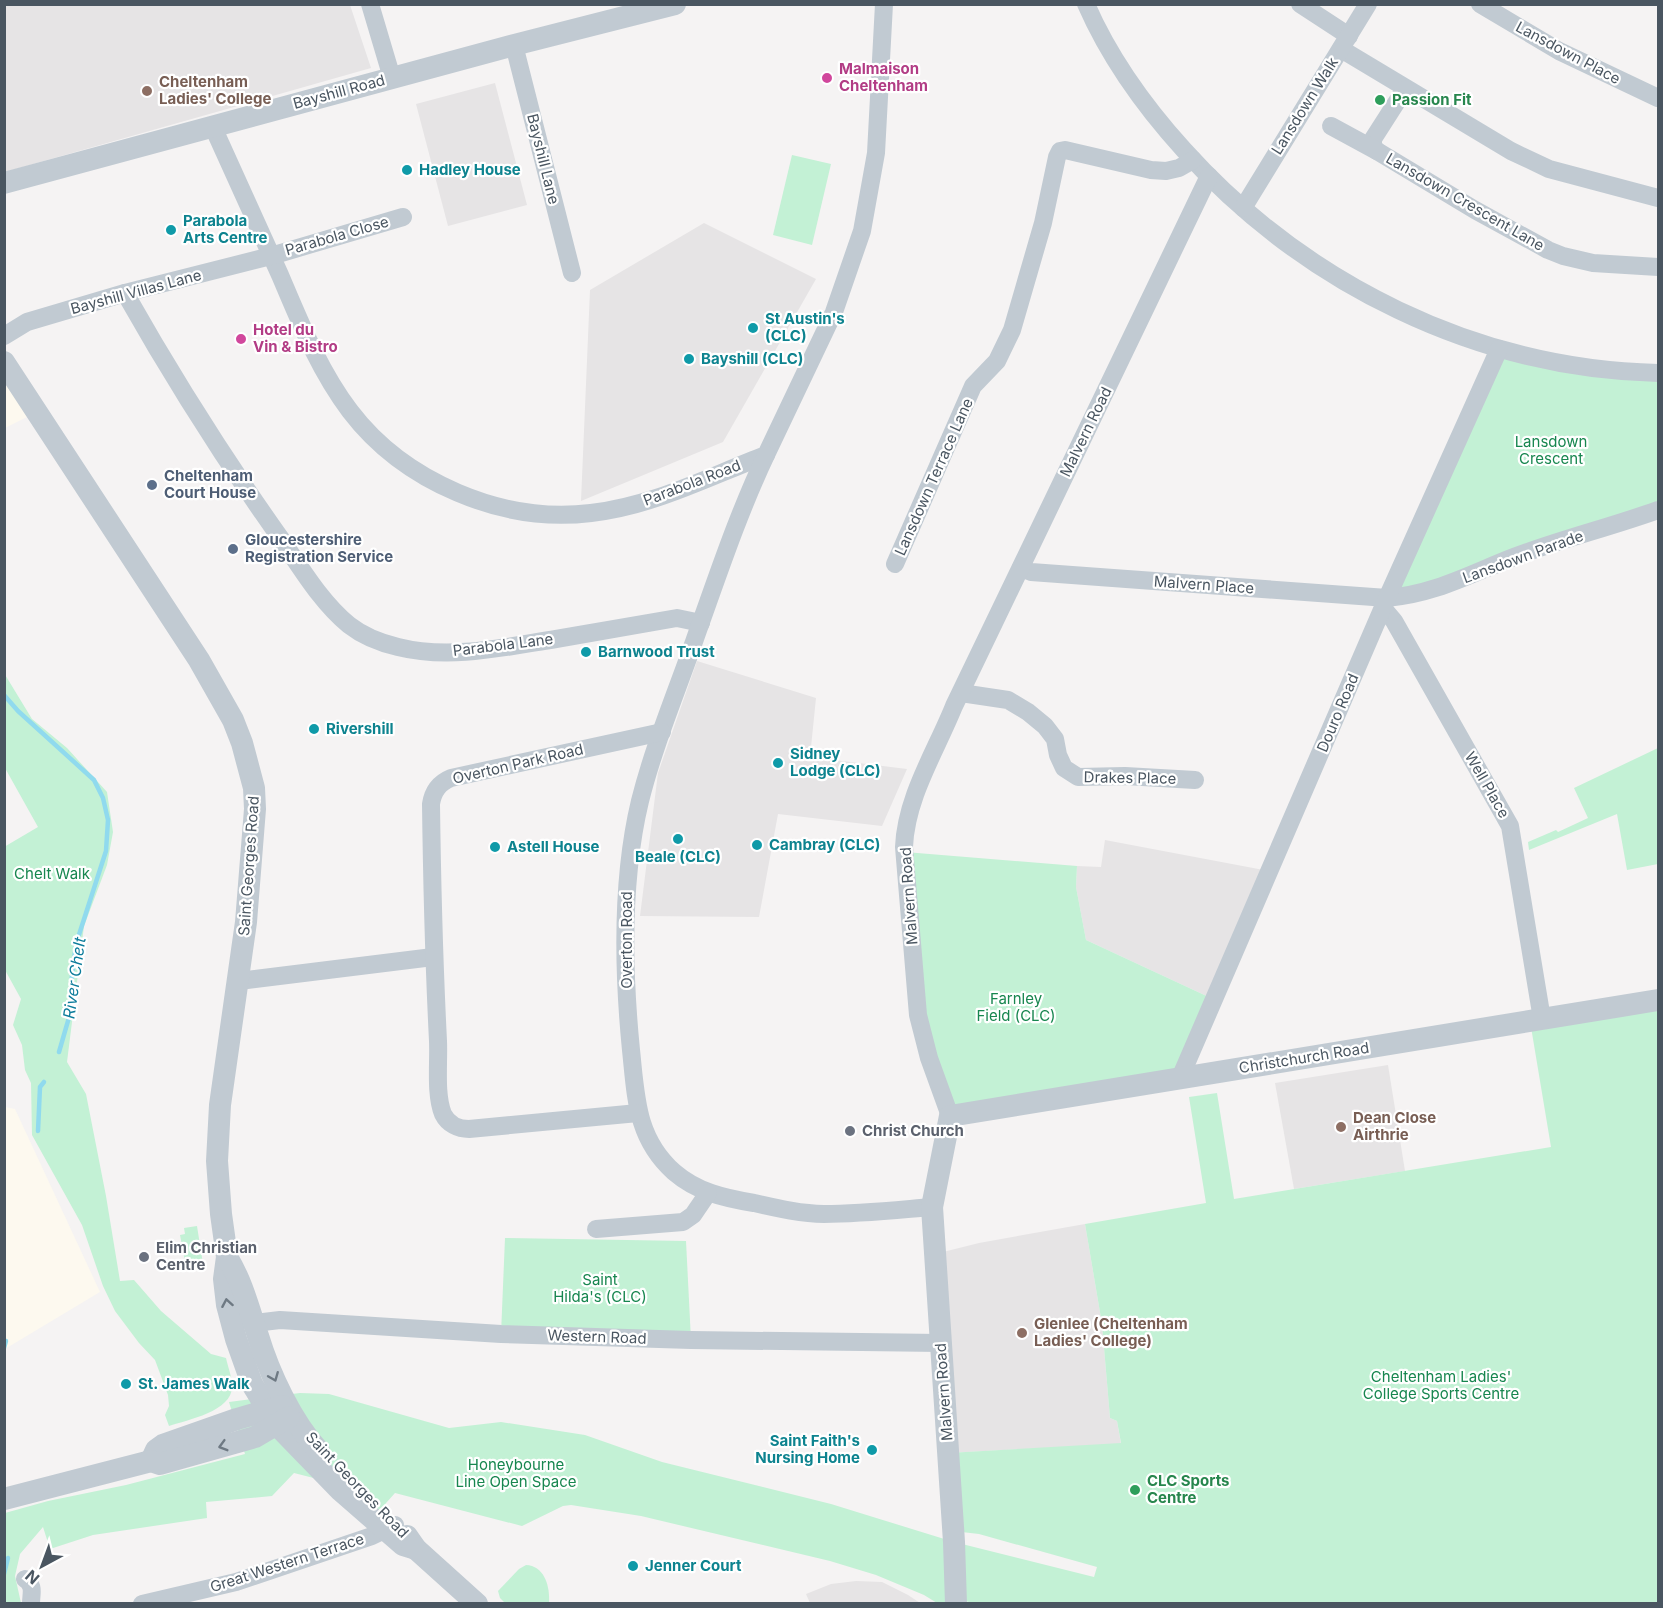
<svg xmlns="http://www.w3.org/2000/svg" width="1663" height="1608" viewBox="0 0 1663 1608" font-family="Inter,sans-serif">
  <rect width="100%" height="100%" fill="#f5f3f3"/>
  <g fill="#fdf9ef">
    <path d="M 4,371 L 29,416 L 5,428 L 4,428 Z"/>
    <path d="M 5,1107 L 15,1109 L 100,1292 L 5,1349 Z"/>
  </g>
  <g fill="#e6e4e5">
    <path d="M 5,5 L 350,5 L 371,68 L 5,172 Z"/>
    <path d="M 495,83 L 527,205 L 448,226 L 416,104 Z"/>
    <path d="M 704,223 L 816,279 L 723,442 L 581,501 L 590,290 Z"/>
    <path d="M 697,661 L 816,698 L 810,757 L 907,769 L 882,826 L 778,814 L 759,917 L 640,916 L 658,773 Z"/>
    <path d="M 1105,840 L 1269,871 L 1213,999 L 1086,940 L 1076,887 L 1077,866 L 1101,867 Z"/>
    <path d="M 1388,1065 L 1405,1171 L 1294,1189 L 1275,1083 Z"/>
    <path d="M 1085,1224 L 1102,1324 L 1110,1418 L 1117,1421 L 1121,1444 L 948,1453 L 935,1254 L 979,1243 Z"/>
    <path d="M 856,1581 L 882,1582 L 908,1595 L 920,1603 L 810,1603 L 806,1594 L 831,1584 Z"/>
  </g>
  <g fill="#c3f1d5">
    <path d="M 792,155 L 831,164 L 812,245 L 773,235 Z"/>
    <path d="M 1499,349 L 1658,373 L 1658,510 L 1387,598 Z"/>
    <path d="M 4,673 L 32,719 L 67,748 L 107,792 L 113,832 L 107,865 L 84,926 L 67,1062 L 86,1094 L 106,1196 L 120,1281 L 134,1280 L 161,1311 L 211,1354 L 226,1358 C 228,1367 232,1377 232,1386 C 233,1411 188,1420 169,1426 L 165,1415 L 169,1406 L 168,1395 L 155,1360 L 139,1343 L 115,1311 L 103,1286 L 82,1225 L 32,1135 L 31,1083 L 25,1070 L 22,1045 L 13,1025 L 21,999 L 5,970 L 4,847 L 38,827 L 5,768 Z"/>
    <path d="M 1658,748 L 1658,864 L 1627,870 L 1617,814 L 1529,850 L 1528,842 L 1556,830 L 1558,832 L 1588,818 L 1574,788 Z"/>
    <path d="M 905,852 L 1077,866 L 1076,887 L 1086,940 L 1213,999 L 1180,1078 L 950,1116 L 929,1058 Z"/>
    <path d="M 1658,1000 L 1658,1603 L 977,1604 L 957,1599 L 956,1603 L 937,1603 L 924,1595 L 876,1575 L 830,1561 L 641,1516 L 571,1505 L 563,1506 L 522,1526 L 395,1493 L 378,1512 L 349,1487 L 294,1473 L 272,1496 L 206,1502 L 207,1518 L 93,1535 L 50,1549 L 43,1527 L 20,1554 L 15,1576 L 21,1603 L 5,1604 L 5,1513 L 48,1501 L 126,1485 L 245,1454 L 229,1402 L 300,1393 L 329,1394 L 449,1428 L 501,1422 L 585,1435 L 662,1462 L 831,1504 L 954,1542 L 1094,1577 L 1097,1567 L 979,1534 L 953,1531 L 948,1453 L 1121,1443 L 1117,1421 L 1110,1418 L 1102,1324 L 1085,1224 L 1206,1203 L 1189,1097 L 1217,1093 L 1234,1199 L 1551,1147 L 1530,1021 Z"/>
    <path d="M 197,1226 L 203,1264 L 186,1267 L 180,1235 L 185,1234 L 184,1228 Z"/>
    <path d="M 505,1238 L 686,1241 L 691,1340 L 501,1334 Z"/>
    <path d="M 526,1565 C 545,1566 550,1587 549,1603 L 505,1603 L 500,1598 L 498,1591 L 519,1569 Z"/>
  </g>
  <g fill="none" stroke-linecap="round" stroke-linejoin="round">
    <g stroke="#90daee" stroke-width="4.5">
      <path d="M 4,695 L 18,711 L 94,780 L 103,798 L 108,820 L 106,851 L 76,944 L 72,975 L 70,1014 L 59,1052"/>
      <path d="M 38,1131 L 40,1087 L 44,1082"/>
      <path d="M 4,1348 L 6,1341"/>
      <path d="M 4,1574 L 8,1558"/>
    </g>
    <g stroke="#c1cad2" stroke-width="18">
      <path d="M 370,4 L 392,78"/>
      <path d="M 1086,4 C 1110,59 1144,106 1184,150 C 1305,284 1477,369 1658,373"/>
      <path d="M 1300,4 L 1349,36"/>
      <path d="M 1480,4 L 1559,51 L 1658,98"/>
      <path d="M 514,45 L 572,273"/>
      <path d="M 1341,49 L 1511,151 L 1549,169 L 1658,198"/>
      <path d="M 1405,89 L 1373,139 L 1373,146 L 1377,151 L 1475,210 L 1548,250 L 1563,256 L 1593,263 L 1658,267"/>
      <path d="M 1331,126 L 1377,151"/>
      <path d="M 213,127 C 235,176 258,226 280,275 C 300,322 319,370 350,411 C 404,482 503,524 591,513 C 653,506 708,477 766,455 L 834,312 L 862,231 L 876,153 L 884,4"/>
      <path d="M 1243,208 L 1368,4"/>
      <path d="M 125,293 C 173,378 225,460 281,539 C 301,568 321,602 349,625 C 363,636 381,643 398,647 C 450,660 505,647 556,639 C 597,632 637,625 677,618 L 701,623"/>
      <path d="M 4,336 L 27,322 L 125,293 L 271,256 L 403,217"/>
      <path d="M 766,455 C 738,514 718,575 696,636 C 677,691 654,745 640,801 C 621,880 623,969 631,1050 C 636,1097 636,1138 674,1172 C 697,1192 724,1198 754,1203 C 776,1208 801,1214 824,1214 C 860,1214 896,1210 932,1207"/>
      <path d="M 895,564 L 973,386 L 997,361 L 1012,330 L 1043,223 L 1057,157 L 1060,151 L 1065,150 L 1151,170 L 1166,171 L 1179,168 L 1193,160"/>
      <path d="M 1021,568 L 1031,572 L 1387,598 C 1435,594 1470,574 1514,557 C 1561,539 1611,527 1658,510"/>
      <path d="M 1383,608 L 1394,621 L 1510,826 L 1542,1019"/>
      <path d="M 961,693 L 1008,700 L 1028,712 L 1045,726 L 1055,739 L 1058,755 L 1064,768 L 1078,777 L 1125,776 L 1195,780"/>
      <path d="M 239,981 L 433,957"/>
      <path d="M 1180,1078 L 1387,598 L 1499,349"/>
      <path d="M 638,1113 L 469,1129 C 458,1129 448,1124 443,1114 C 435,1094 439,1063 438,1041 C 434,962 432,883 431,804 C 433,791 439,783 451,778 L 662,732"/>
      <path d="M 950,1116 L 929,1058 L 918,1015 L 904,847 C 906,797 936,751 954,706 L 1209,176"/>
      <path d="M 596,1229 L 683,1222 L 693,1215 L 708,1193"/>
      <path d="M 254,1323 L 280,1320 L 501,1334 L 691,1340 L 941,1343"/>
      <path d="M 25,1579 C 35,1586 31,1593 31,1604"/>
      <path d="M 142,1604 L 236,1582 L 372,1536 L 395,1525"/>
    </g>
    <g stroke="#c1cad2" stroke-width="22">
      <path d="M 4,183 L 514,45 L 675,4"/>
      <path d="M 4,362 L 199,660 L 233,720 L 242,743 L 254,788 L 255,809 L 246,922 L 220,1105 L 217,1161 L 221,1214 L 227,1257 L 224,1279 L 227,1305 L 236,1339 L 252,1384 L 277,1425 L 341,1491 L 403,1545 L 416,1549"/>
      <path d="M 227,1257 C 242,1281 249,1309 258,1336 C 269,1373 292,1422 319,1451"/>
      <path d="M 151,1461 L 156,1450 L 163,1445 L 237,1419 L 282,1406"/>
      <path d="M 4,1499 L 151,1461 L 160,1464 L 255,1437 L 289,1417"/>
      <path d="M 407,1536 L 416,1549 L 477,1604"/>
      <path d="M 956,1604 L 954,1542 L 932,1207 L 950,1116 L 1658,1000"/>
    </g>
  </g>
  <defs><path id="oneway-chevron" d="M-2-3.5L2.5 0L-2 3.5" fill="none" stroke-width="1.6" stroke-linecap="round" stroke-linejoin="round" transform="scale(1.5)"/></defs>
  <g stroke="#6e7983">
    <use href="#oneway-chevron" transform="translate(227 1303) rotate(-100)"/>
    <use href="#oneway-chevron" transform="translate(274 1377) rotate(68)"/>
    <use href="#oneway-chevron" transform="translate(223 1446) rotate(164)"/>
  </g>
  <g fill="#d1479c" stroke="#fff" stroke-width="2">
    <circle cx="827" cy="78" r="6"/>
    <circle cx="241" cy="339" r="6"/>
  </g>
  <g fill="#8d6e63" stroke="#fff" stroke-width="2">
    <circle cx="147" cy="91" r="6"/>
    <circle cx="1341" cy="1127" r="6"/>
    <circle cx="1022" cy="1333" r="6"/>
  </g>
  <g fill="#2e9e5b" stroke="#fff" stroke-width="2">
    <circle cx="1380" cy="100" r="6"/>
    <circle cx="1135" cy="1490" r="6"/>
  </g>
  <g fill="#0f9aa8" stroke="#fff" stroke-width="2">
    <circle cx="407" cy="170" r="6"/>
    <circle cx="171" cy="230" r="6"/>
    <circle cx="753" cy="328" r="6"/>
    <circle cx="689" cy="359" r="6"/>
    <circle cx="586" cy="652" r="6"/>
    <circle cx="314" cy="729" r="6"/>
    <circle cx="778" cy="763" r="6"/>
    <circle cx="678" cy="839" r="6"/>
    <circle cx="757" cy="845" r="6"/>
    <circle cx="495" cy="847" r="6"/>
    <circle cx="126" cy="1384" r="6"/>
    <circle cx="872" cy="1450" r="6"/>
    <circle cx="633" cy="1566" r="6"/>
  </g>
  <g fill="#5c6f8a" stroke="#fff" stroke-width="2">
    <circle cx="152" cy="485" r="6"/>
    <circle cx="233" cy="549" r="6"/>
  </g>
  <g fill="#6b7280" stroke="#fff" stroke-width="2">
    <circle cx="850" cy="1131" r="6"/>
    <circle cx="144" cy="1257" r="6"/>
  </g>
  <g text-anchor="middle" stroke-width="4.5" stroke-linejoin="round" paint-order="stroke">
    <g font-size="15" fill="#4a5661" stroke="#fff">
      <text transform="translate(1568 53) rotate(28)" y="5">Lansdown Place</text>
      <text transform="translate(339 92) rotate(-15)" y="5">Bayshill Road</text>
      <text transform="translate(1305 106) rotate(-58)" y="5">Lansdown Walk</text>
      <text transform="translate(543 159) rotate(76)" y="5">Bayshill Lane</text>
      <text transform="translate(1465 202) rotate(30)" y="5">Lansdown Crescent Lane</text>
      <text transform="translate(337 236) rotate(-16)" y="5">Parabola Close</text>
      <text transform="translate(136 292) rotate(-15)" y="5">Bayshill Villas Lane</text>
      <text transform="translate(1086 432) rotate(-64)" y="5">Malvern Road</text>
      <text transform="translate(934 477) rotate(-66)" y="5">Lansdown Terrace Lane</text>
      <text transform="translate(692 483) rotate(-21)" y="5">Parabola Road</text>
      <text transform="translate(1523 557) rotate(-20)" y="5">Lansdown Parade</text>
      <text transform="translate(1204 585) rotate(4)" y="5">Malvern Place</text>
      <text transform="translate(503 645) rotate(-7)" y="5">Parabola Lane</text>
      <text transform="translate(1338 713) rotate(-67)" y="5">Douro Road</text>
      <text transform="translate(518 764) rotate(-13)" y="5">Overton Park Road</text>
      <text transform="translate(1130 778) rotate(1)" y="5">Drakes Place</text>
      <text transform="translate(1487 785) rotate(60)" y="5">Well Place</text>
      <text transform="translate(249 866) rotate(-86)" y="5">Saint Georges Road</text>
      <text transform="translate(909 896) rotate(-94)" y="5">Malvern Road</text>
      <text transform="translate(627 940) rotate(-90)" y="5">Overton Road</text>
      <text transform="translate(1304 1058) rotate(-9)" y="5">Christchurch Road</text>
      <text transform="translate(597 1337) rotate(2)" y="5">Western Road</text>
      <text transform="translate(944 1392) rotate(-94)" y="5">Malvern Road</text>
      <text transform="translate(357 1485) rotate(46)" y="5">Saint Georges Road</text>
      <text transform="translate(287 1563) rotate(-18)" y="5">Great Western Terrace</text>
    </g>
    <g font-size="15" font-weight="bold" fill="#b23c85" stroke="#fff" text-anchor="start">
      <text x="839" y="74">Malmaison<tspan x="839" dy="17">Cheltenham</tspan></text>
      <text x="253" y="335">Hotel du<tspan x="253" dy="17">Vin &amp; Bistro</tspan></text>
    </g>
    <g font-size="15" font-weight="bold" fill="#785e54" stroke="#fff" text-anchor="start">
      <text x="159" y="87">Cheltenham<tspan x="159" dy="17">Ladies' College</tspan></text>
      <text x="1353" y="1123">Dean Close<tspan x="1353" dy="17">Airthrie</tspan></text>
      <text x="1034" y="1329">Glenlee (Cheltenham<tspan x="1034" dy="17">Ladies' College)</tspan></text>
    </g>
    <g font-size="15" font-weight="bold" fill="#27864d" stroke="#fff" text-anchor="start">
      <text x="1392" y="105">Passion Fit</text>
      <text x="1147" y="1486">CLC Sports<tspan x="1147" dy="17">Centre</tspan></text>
    </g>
    <g font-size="15" font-weight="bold" fill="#0d838f" stroke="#fff" text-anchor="start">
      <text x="419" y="175">Hadley House</text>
      <text x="183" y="226">Parabola<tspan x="183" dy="17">Arts Centre</tspan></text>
      <text x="765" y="324">St Austin's<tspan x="765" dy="17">(CLC)</tspan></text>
      <text x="701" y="364">Bayshill (CLC)</text>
      <text x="598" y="657">Barnwood Trust</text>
      <text x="326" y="734">Rivershill</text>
      <text x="790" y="759">Sidney<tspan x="790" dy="17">Lodge (CLC)</tspan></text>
      <text x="769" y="850">Cambray (CLC)</text>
      <text x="507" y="852">Astell House</text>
      <text x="678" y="862" text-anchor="middle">Beale (CLC)</text>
      <text x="138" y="1389">St. James Walk</text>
      <text x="860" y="1446" text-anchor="end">Saint Faith's<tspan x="860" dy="17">Nursing Home</tspan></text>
      <text x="645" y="1571">Jenner Court</text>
    </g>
    <g font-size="15" fill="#17864f" stroke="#fff">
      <text x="1551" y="447">Lansdown<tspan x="1551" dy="17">Crescent</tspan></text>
      <text x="52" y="879">Chelt Walk</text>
      <text x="1016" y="1004">Farnley<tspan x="1016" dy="17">Field (CLC)</tspan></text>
      <text x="600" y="1285">Saint<tspan x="600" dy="17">Hilda's (CLC)</tspan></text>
      <text x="1441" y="1382">Cheltenham Ladies'<tspan x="1441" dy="17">College Sports Centre</tspan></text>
      <text x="516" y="1470">Honeybourne<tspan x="516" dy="17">Line Open Space</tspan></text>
    </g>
    <g font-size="15" font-weight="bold" fill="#4e5e75" stroke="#fff" text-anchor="start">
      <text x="164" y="481">Cheltenham<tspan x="164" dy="17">Court House</tspan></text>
      <text x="245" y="545">Gloucestershire<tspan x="245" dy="17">Registration Service</tspan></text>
    </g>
    <g font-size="15" font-weight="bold" fill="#5b616d" stroke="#fff" text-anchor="start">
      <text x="862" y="1136">Christ Church</text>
      <text x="156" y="1253">Elim Christian<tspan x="156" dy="17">Centre</tspan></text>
    </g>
    <g font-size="16" font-style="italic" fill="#0c7c9b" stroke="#fff">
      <text transform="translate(74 978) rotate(-82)" y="6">River Chelt</text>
    </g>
  </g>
  <rect width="1663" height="1608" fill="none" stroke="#4a5661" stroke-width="12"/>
  <g transform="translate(42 1566) rotate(221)" stroke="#ffffff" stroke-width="4.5" paint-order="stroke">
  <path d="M0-4.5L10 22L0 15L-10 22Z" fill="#4a5661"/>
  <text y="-9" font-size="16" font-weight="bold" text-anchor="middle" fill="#4a5661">N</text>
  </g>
</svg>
